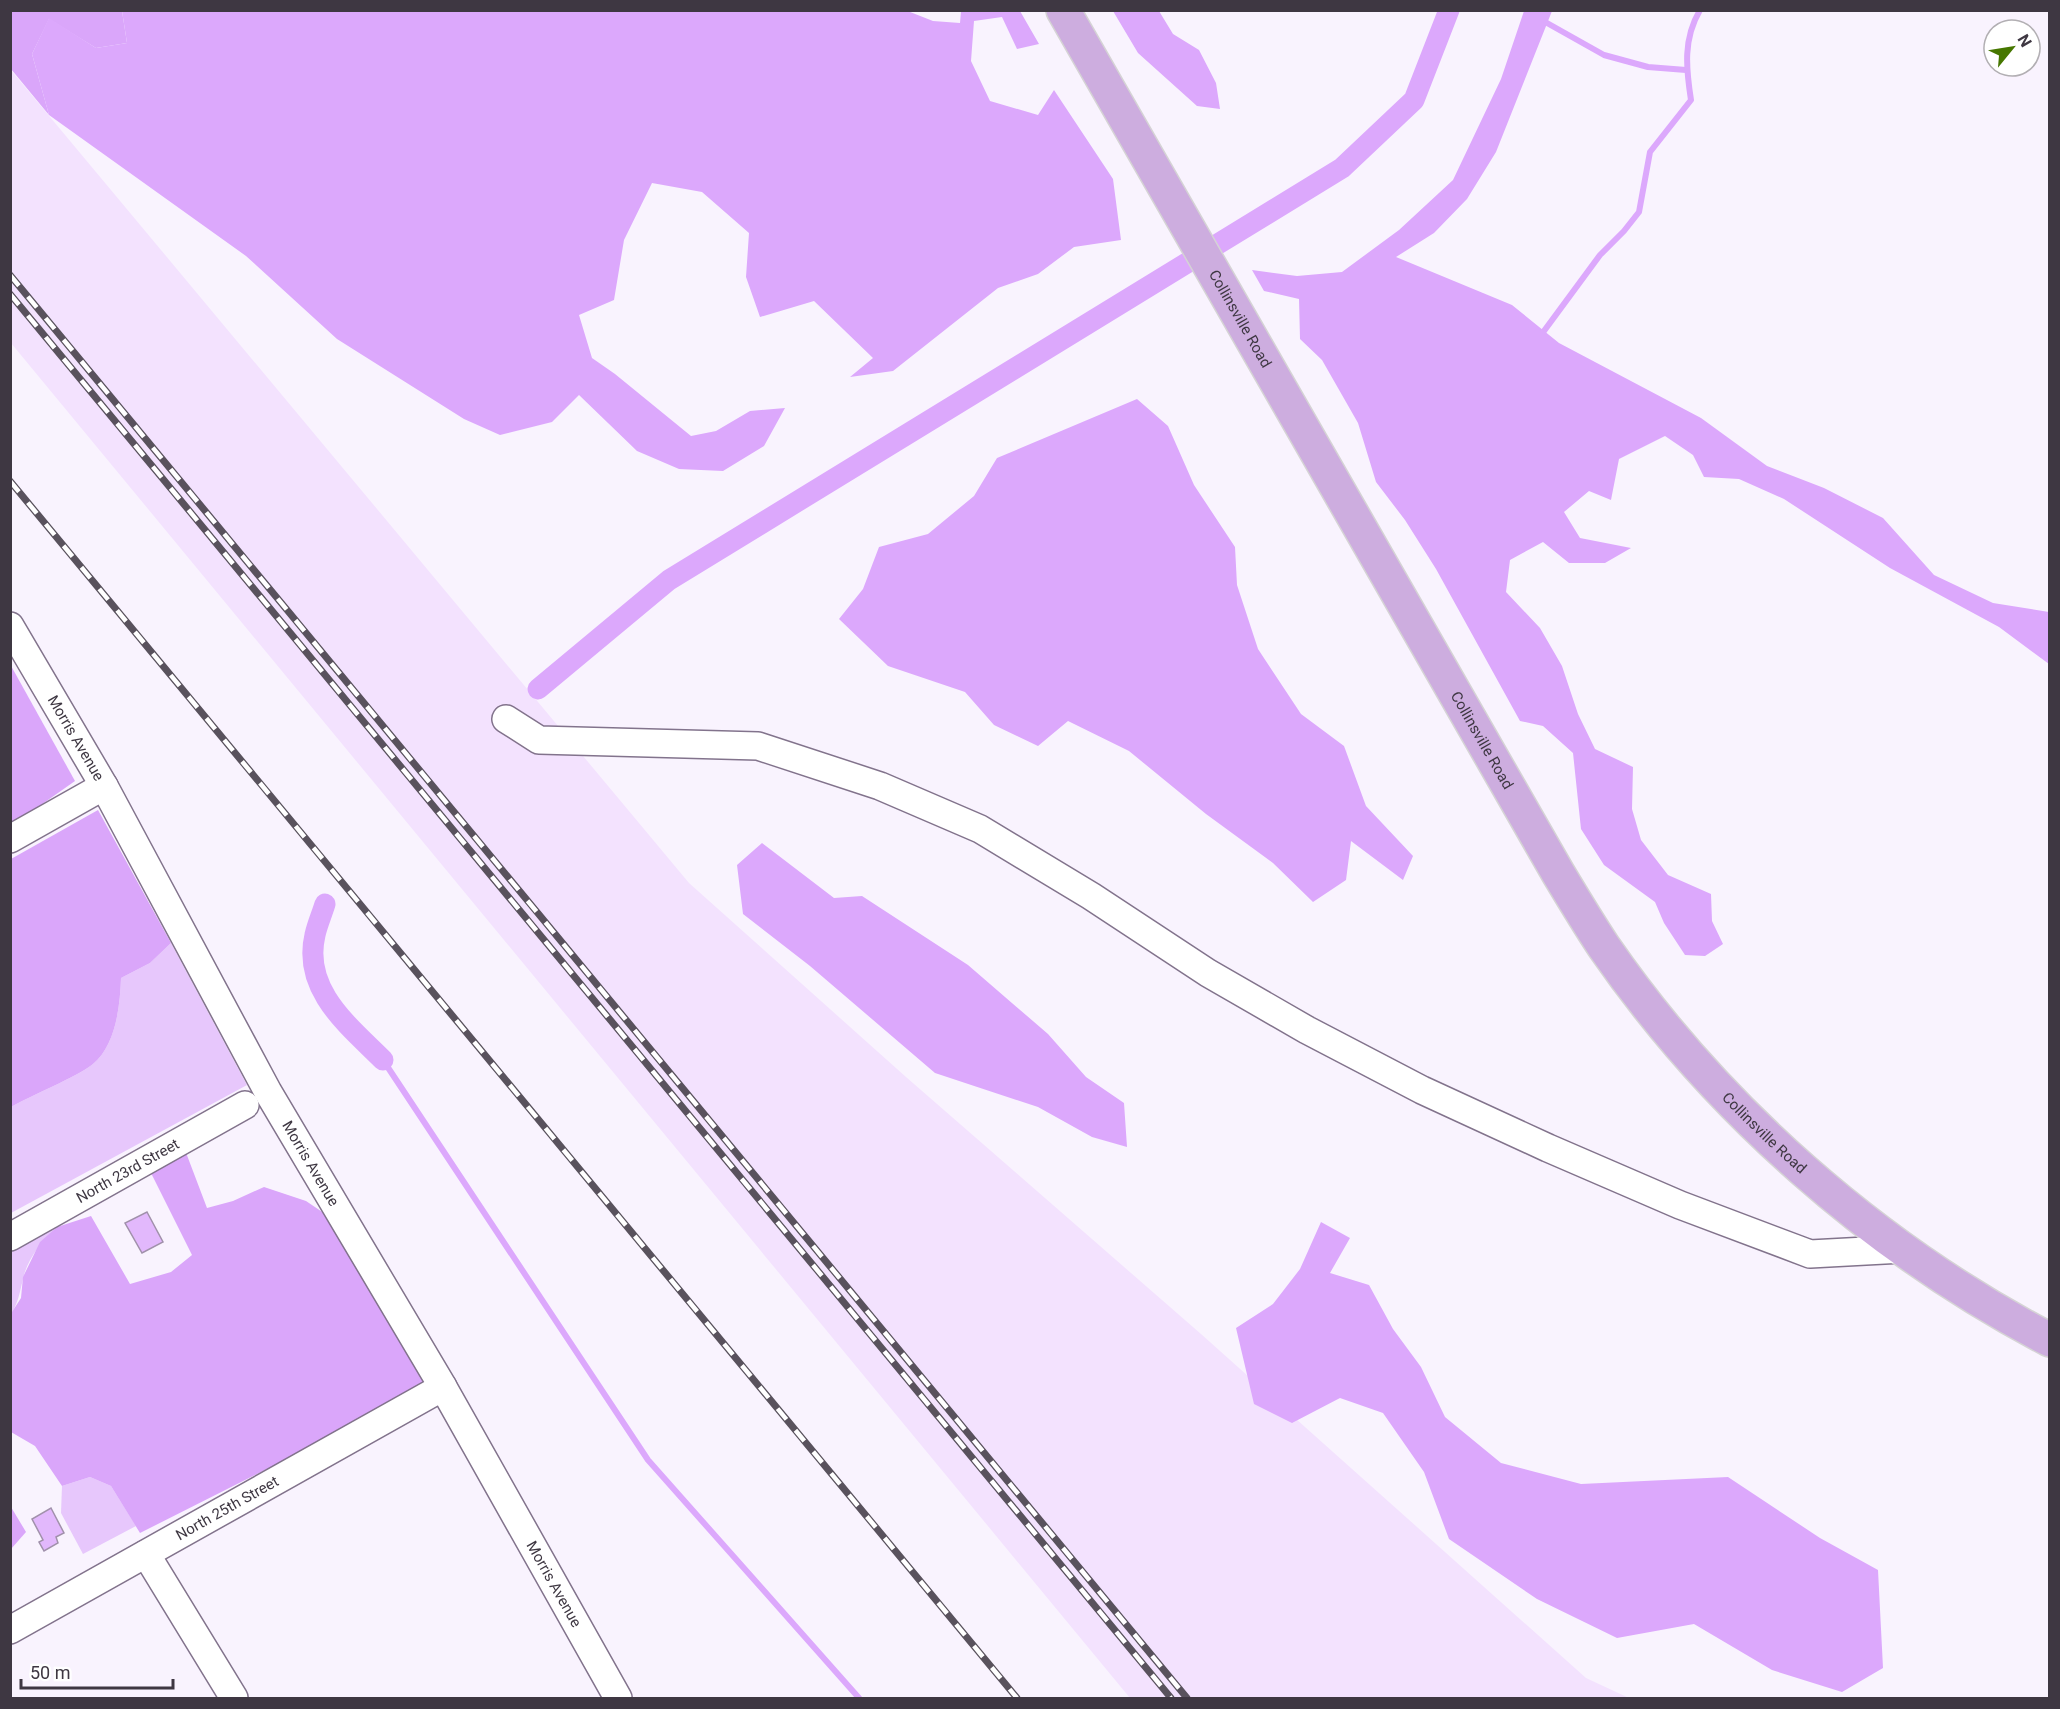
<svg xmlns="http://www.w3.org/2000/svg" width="2060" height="1709" viewBox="0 0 2060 1709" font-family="Roboto,sans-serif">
  <rect width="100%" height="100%" fill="#f9f3fe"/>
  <path fill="#f3e2fe" d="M 10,69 L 689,883 L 906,1077 L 1201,1334 L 1586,1678 L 1629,1698 L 1130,1698 L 11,343 Z"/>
  <g fill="#e7c7fc">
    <path d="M 171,943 L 247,1085 L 11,1213 L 11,1107 C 32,1095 75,1078 93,1064 C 116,1045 120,1006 121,978 L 150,963 Z"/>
    <path d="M 57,1227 C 42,1241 27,1259 23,1279 C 19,1295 19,1300 11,1315 L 11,1251 Z"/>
    <path d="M 90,1477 L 111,1486 L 136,1526 L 83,1554 L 61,1513 L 62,1486 Z"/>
  </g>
  <g fill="#daa6fa">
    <path d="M 10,11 L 122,11 L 127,43 L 96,48 L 49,19 L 32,54 L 49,115 L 11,69 Z"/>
    <path d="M 10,664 L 75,781 L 11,826 L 10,826 Z"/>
    <path d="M 98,810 L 171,943 L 150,963 L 121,978 C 120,1006 116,1045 93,1064 C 75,1078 32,1095 11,1107 L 11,859 Z"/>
    <path d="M 185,1150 L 207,1208 L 233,1201 L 264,1187 L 306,1201 L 343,1226 L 440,1382 L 140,1533 L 111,1486 L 90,1477 L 62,1486 L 35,1446 L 11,1432 L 10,1315 L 21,1298 L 23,1277 L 40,1242 L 57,1227 L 91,1216 L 130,1284 L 171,1272 L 192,1255 L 149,1169 Z"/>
    <path d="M 11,1507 L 26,1532 L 11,1549 L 10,1507 Z"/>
  </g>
  <g fill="#dca8fc">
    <path d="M 122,11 L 905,10 L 933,21 L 960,23 L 961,11 L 1020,11 L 1039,44 L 1017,49 L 1002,17 L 974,21 L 971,61 L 990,101 L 1038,115 L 1054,90 L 1113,179 L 1121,240 L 1074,247 L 1038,274 L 998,288 L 893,371 L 850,377 L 873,358 L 814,301 L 760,317 L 746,277 L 749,233 L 702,192 L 652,183 L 624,240 L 614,300 L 579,315 L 592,358 L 615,374 L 691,436 L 716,431 L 750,411 L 785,408 L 764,446 L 723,471 L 679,469 L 637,451 L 579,395 L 552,422 L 500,435 L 464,419 L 337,339 L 246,256 L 49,115 L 32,54 L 49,18 L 96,48 L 127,43 Z"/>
    <path d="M 1113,11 L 1159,11 L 1173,34 L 1199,50 L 1216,83 L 1220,109 L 1197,106 L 1138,53 Z"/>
    <path d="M 1524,11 L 1552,11 L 1496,152 L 1467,199 L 1434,233 L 1396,257 L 1512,305 L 1559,343 L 1701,418 L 1767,466 L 1824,488 L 1883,518 L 1934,575 L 1993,603 L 2049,612 L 2049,664 L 1999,627 L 1890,568 L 1784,499 L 1739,479 L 1704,477 L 1693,455 L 1665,436 L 1619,459 L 1611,500 L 1589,491 L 1564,512 L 1580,538 L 1631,548 L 1605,563 L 1569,563 L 1543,542 L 1510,560 L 1506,592 L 1540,628 L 1562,666 L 1578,714 L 1595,749 L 1633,767 L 1632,809 L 1641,840 L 1668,875 L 1711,894 L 1712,921 L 1723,944 L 1705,956 L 1685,955 L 1664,923 L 1655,902 L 1604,865 L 1581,829 L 1573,753 L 1543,726 L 1520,721 L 1436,569 L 1405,520 L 1376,482 L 1358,423 L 1322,360 L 1300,339 L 1299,299 L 1264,291 L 1252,270 L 1297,276 L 1342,272 L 1399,230 L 1453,180 L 1501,79 Z"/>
    <path d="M 1137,399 L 1168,426 L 1194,485 L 1235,547 L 1237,585 L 1258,649 L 1301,714 L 1344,746 L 1366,806 L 1413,856 L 1403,880 L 1351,841 L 1346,880 L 1313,902 L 1273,863 L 1206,814 L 1129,751 L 1068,721 L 1038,746 L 994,725 L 965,692 L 888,666 L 839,619 L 863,589 L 879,547 L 928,534 L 974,496 L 997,458 Z"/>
    <path d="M 762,843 L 834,898 L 862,896 L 968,965 L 1048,1034 L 1086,1077 L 1124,1103 L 1127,1147 L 1092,1137 L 1038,1107 L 935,1073 L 810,966 L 743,914 L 737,865 Z"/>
    <path d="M 1321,1222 L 1350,1238 L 1330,1273 L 1369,1285 L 1393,1329 L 1421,1367 L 1445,1417 L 1501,1463 L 1581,1484 L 1728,1477 L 1820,1538 L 1878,1570 L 1883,1668 L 1842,1692 L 1772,1670 L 1694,1624 L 1617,1638 L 1537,1599 L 1449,1539 L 1424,1472 L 1383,1413 L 1340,1398 L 1292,1423 L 1254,1404 L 1236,1328 L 1273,1304 L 1300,1269 Z"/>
  </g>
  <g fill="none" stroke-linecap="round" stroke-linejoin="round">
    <g stroke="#dca8fc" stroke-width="6">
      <path d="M 1547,23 L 1604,55 L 1648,67 L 1686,70"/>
      <path d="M 1544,331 L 1600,255 L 1624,231 L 1639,212 L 1650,152 L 1691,100 C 1686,68 1683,39 1700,10"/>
      <path d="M 383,1060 L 648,1460 L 859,1698"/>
    </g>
    <g stroke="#dca8fc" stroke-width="21">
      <path d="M 538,689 L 669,580 L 1342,168 L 1414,100 L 1449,10"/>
      <path d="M 325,904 C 322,914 317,925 315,935 C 302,990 349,1026 383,1060"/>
    </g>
  </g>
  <g fill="#e2b8fc" stroke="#a191ab" stroke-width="1.5">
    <path d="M 147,1212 L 163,1242 L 142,1253 L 125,1223 Z"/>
    <path d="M 51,1508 L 64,1533 L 56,1537 L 58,1543 L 44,1551 L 39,1542 L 43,1540 L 32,1519 Z"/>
  </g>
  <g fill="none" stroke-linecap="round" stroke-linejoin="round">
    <g stroke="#82738c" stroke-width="30">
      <g id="minor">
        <path id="s1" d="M 10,626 L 104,786 L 268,1092 L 443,1387 L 618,1698"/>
        <path d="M 506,719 L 539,740 L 758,746 L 880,786 L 980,829 L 1091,896 L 1208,973 L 1307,1030 L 1422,1090 L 1548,1148 L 1680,1205 L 1810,1254 L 1903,1249"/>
        <path d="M 10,839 L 104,786"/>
        <path id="s2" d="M 10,1237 L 245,1105"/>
        <path d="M 146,1554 L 234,1698"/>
        <path id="s3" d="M 10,1630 L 443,1387"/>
      </g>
    </g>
    <g stroke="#d5d3d5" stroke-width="36">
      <g id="major">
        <path id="s4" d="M 1063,10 L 1558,873 C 1573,898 1588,923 1604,947 C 1716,1109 1874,1248 2050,1340"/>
      </g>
    </g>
    <use href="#minor" stroke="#fff" stroke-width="27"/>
    <use href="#major" stroke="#cdaddf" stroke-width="33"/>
    <g stroke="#59525d" stroke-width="7">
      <g id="rail">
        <path d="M 10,275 L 1187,1698"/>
        <path d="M 10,294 L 1171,1698"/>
        <path d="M 10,481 L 1017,1698"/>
      </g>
    </g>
    <use href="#rail" stroke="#fff" stroke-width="4.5" stroke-dasharray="14" stroke-linecap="butt"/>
  </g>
  <g text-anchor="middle" stroke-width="5" stroke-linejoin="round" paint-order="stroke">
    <g font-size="15" fill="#3e3742" stroke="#fff">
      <text dy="5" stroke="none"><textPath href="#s4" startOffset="356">Collinsville Road</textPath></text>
      <text dy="5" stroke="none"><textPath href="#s1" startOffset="130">Morris Avenue</textPath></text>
      <text dy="5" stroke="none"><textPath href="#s4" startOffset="842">Collinsville Road</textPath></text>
      <text dy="5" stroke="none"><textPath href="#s4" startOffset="1328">Collinsville Road</textPath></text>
      <text dy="5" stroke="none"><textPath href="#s1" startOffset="616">Morris Avenue</textPath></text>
      <text dy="5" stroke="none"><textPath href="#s2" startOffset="135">North 23rd Street</textPath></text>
      <text dy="5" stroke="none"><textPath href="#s3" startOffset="249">North 25th Street</textPath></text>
      <text dy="5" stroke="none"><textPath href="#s1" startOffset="1102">Morris Avenue</textPath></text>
    </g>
  </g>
  <rect width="2060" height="1709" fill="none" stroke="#3e3742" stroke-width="24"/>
  <g transform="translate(2012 48) rotate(60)"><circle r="28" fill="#ffffff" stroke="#b2afb3" stroke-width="1.5"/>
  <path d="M0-4.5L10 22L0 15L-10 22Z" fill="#467700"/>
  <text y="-9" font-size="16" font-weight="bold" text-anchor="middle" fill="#3e3742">N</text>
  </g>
  <path d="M21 1679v9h152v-9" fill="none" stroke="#3e3742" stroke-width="3"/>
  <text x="30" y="1679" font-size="18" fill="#3e3742" stroke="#ffffff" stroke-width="4.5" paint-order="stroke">50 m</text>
</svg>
